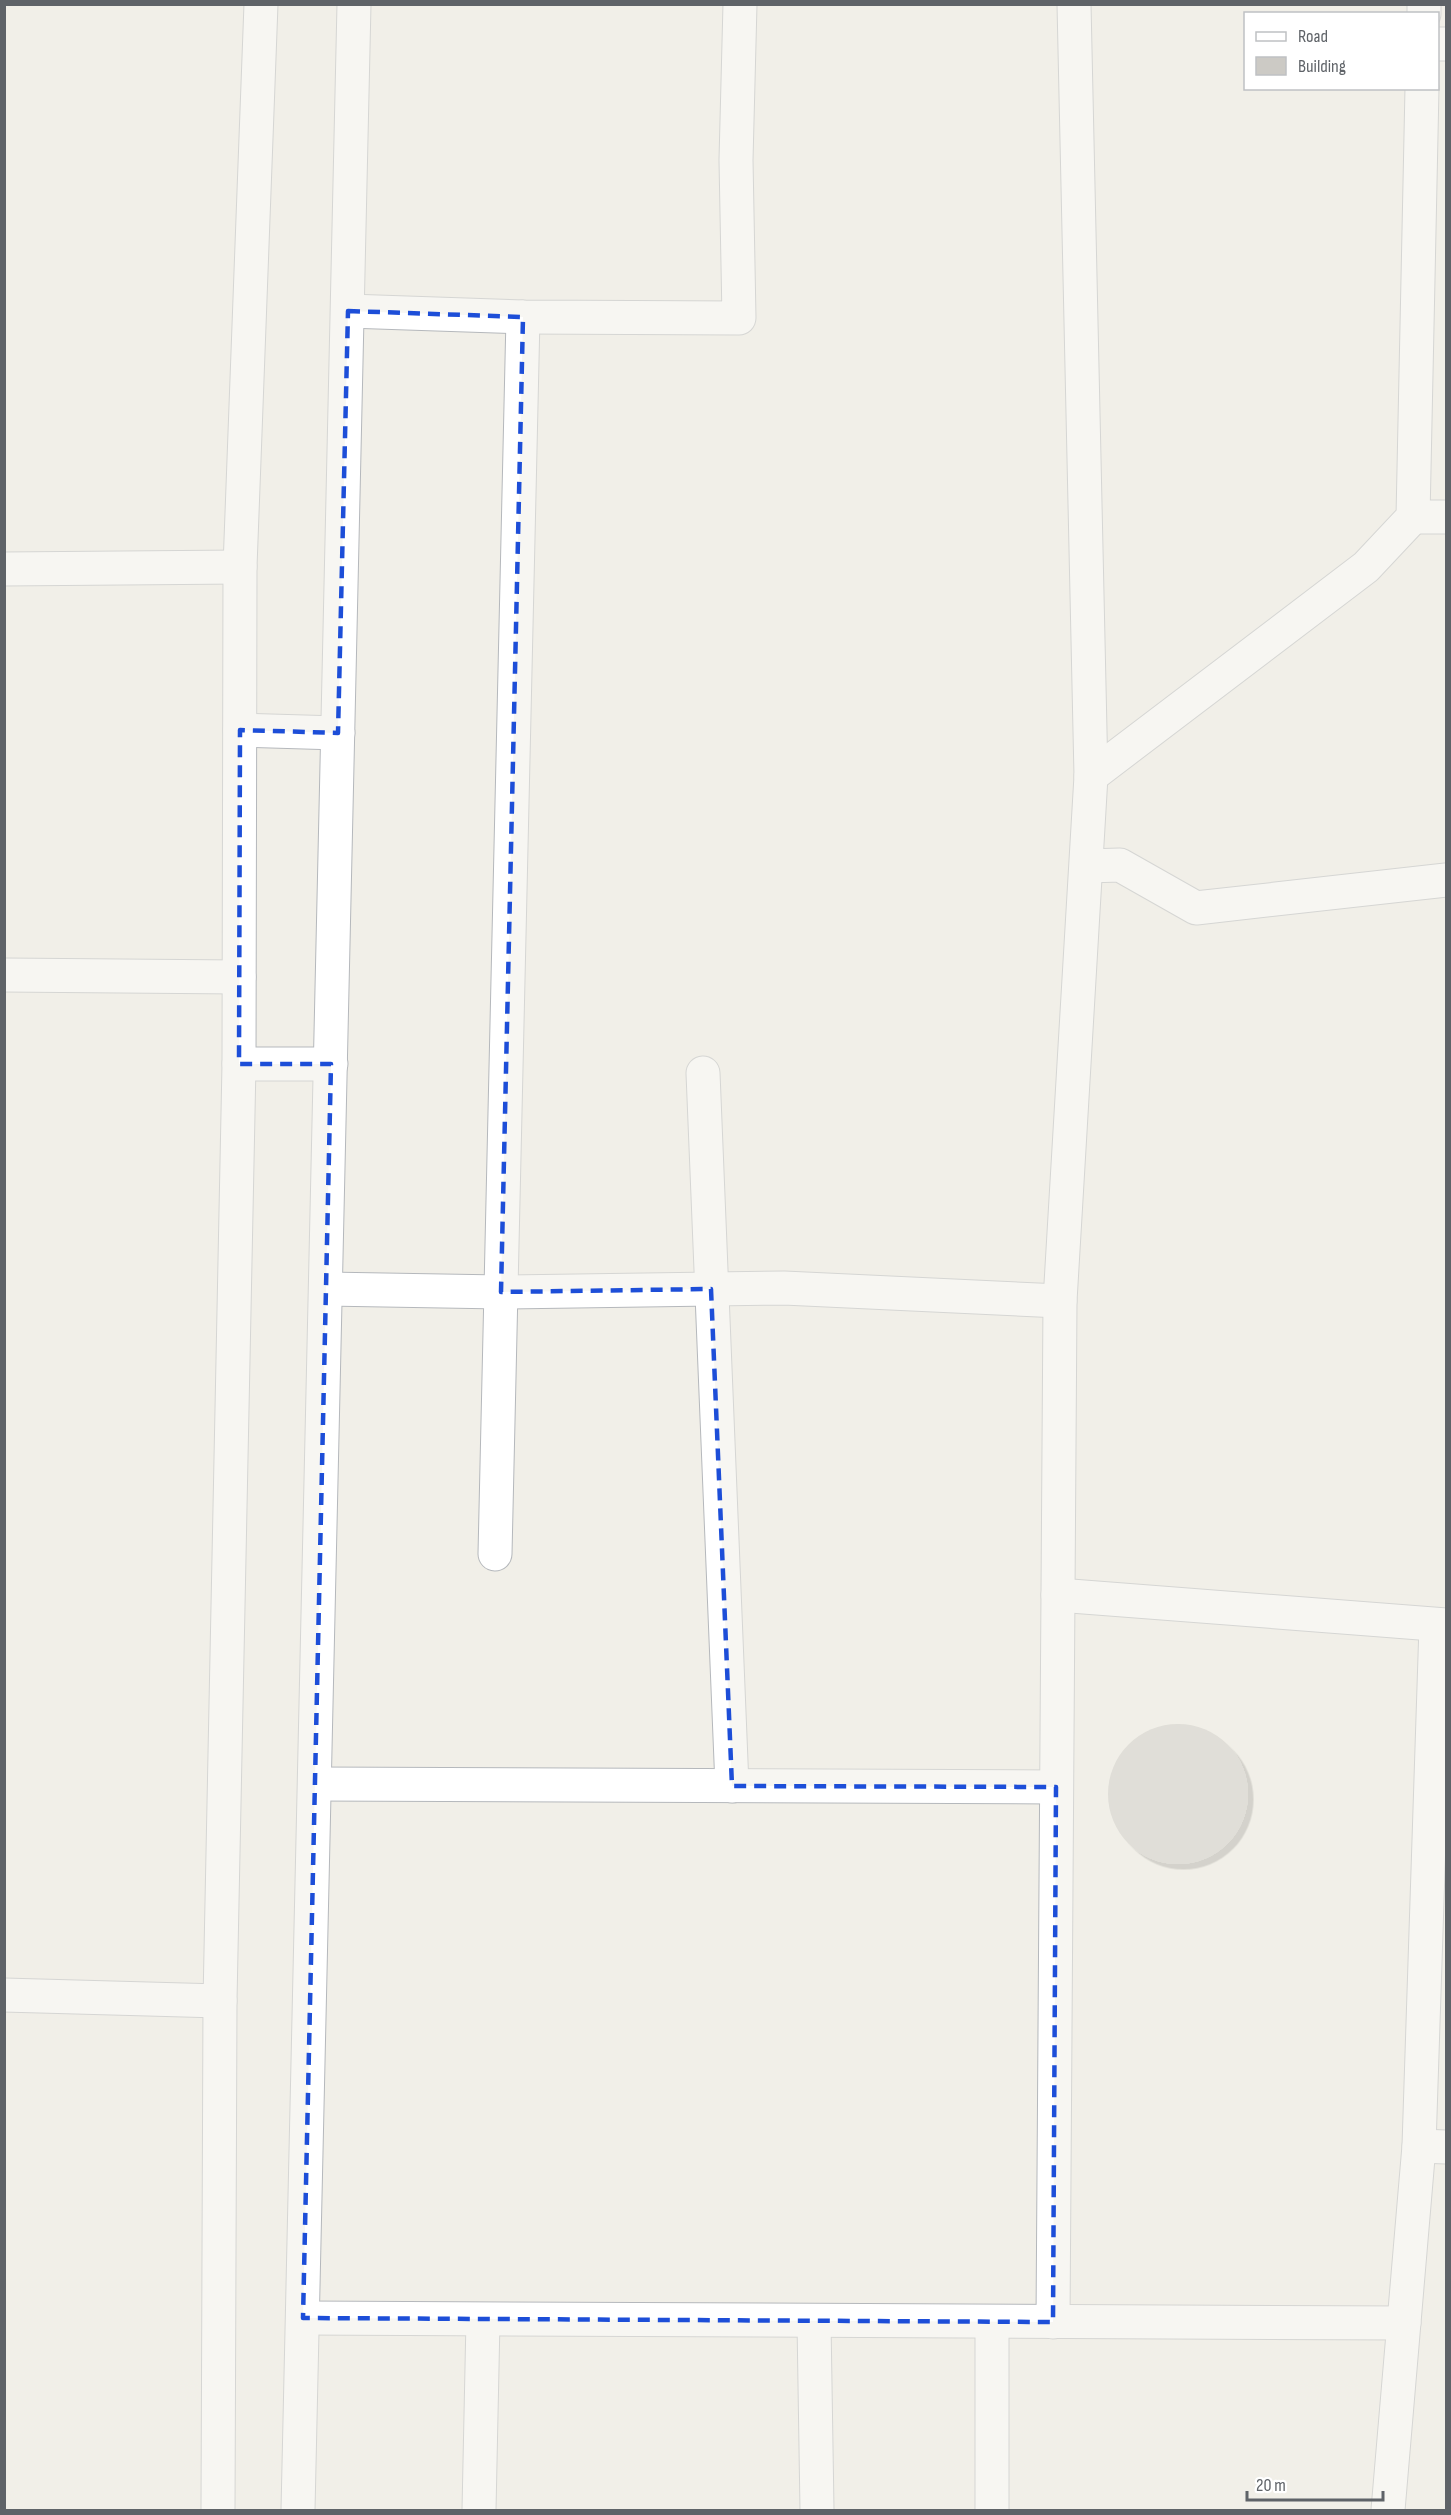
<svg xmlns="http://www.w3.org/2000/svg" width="1451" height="2515" viewBox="0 0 1451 2515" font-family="'Sofia Sans Condensed',sans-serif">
  <defs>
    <filter id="shadow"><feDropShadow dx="5.5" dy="5.5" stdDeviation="0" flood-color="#0004"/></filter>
  </defs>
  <rect width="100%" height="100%" fill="#f1efe8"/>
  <circle fill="#cccac5" filter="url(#shadow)" cx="1178" cy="1794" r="70"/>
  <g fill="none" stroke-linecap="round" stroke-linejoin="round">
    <g stroke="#b5b8bc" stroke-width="35">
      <g id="minor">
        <path d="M 1424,14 L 1424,4"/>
        <path d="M 1438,44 L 1446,44"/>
        <path d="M 348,311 L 523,317 L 739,318 L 736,160 L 740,4"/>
        <path d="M 1413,517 L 1446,517"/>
        <path d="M 4,569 L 240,567"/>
        <path d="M 240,730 L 338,733"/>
        <path d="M 1091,776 L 1366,567 L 1413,517 L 1422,88"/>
        <path d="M 1087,866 L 1120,865 L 1196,908 L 1446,880"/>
        <path d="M 4,975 L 239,977"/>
        <path d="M 239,1064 L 331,1064"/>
        <path d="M 703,1073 L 732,1786"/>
        <path d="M 326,1289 L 501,1292 L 784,1288 L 1060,1301"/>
        <path d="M 495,1554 L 523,317"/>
        <path d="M 1058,1595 L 1446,1625"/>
        <path d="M 315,1784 L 1056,1787"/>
        <path d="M 4,1995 L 220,2001"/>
        <path d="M 1419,2146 L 1446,2147"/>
        <path d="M 303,2318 L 1404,2323"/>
        <path d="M 814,2322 L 817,2510"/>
        <path d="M 992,2322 L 992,2510"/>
        <path d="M 1053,2322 L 1060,1301 L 1091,776 L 1074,4"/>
        <path d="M 218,2510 L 220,2001 L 239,1064 L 240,567 L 261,4"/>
        <path d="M 298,2510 L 354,4"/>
        <path d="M 479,2510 L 483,2320"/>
        <path d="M 1388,2510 L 1419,2146 L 1436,1626"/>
      </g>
    </g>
    <use href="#minor" stroke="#fff" stroke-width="33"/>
  </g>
  <path d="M0 0H1451V2515H0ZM 348,311 L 523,317 L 501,1292 L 711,1289 L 732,1786 L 1056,1787 L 1053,2322 L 303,2318 L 331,1064 L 239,1064 L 240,730 L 338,733 Z" fill="#f1efe8" fill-opacity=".55" fill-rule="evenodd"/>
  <path fill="none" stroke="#1d4ed8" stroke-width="4.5" stroke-dasharray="12 8" stroke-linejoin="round" d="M 348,311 L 523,317 L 501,1292 L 711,1289 L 732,1786 L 1056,1787 L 1053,2322 L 303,2318 L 331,1064 L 239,1064 L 240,730 L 338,733 Z"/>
  <rect width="1451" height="2515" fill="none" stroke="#5f6368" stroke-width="12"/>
  <rect x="1244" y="12" width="195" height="78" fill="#ffffff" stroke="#bfc1c3" stroke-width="1.5"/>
  <rect x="1256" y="32" width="30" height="9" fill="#ffffff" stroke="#bfc1c3" stroke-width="1.5"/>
  <text x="1298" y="42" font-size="18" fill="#5f6368">Road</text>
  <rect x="1256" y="57" width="30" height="18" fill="#cccac5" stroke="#bfc1c3" stroke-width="1.5"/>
  <text x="1298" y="72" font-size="18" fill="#5f6368">Building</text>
  <path d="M1247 2491v9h136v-9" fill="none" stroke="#5f6368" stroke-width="3"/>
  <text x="1256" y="2491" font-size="18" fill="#5f6368" stroke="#ffffff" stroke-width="4.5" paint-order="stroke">20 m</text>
</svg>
